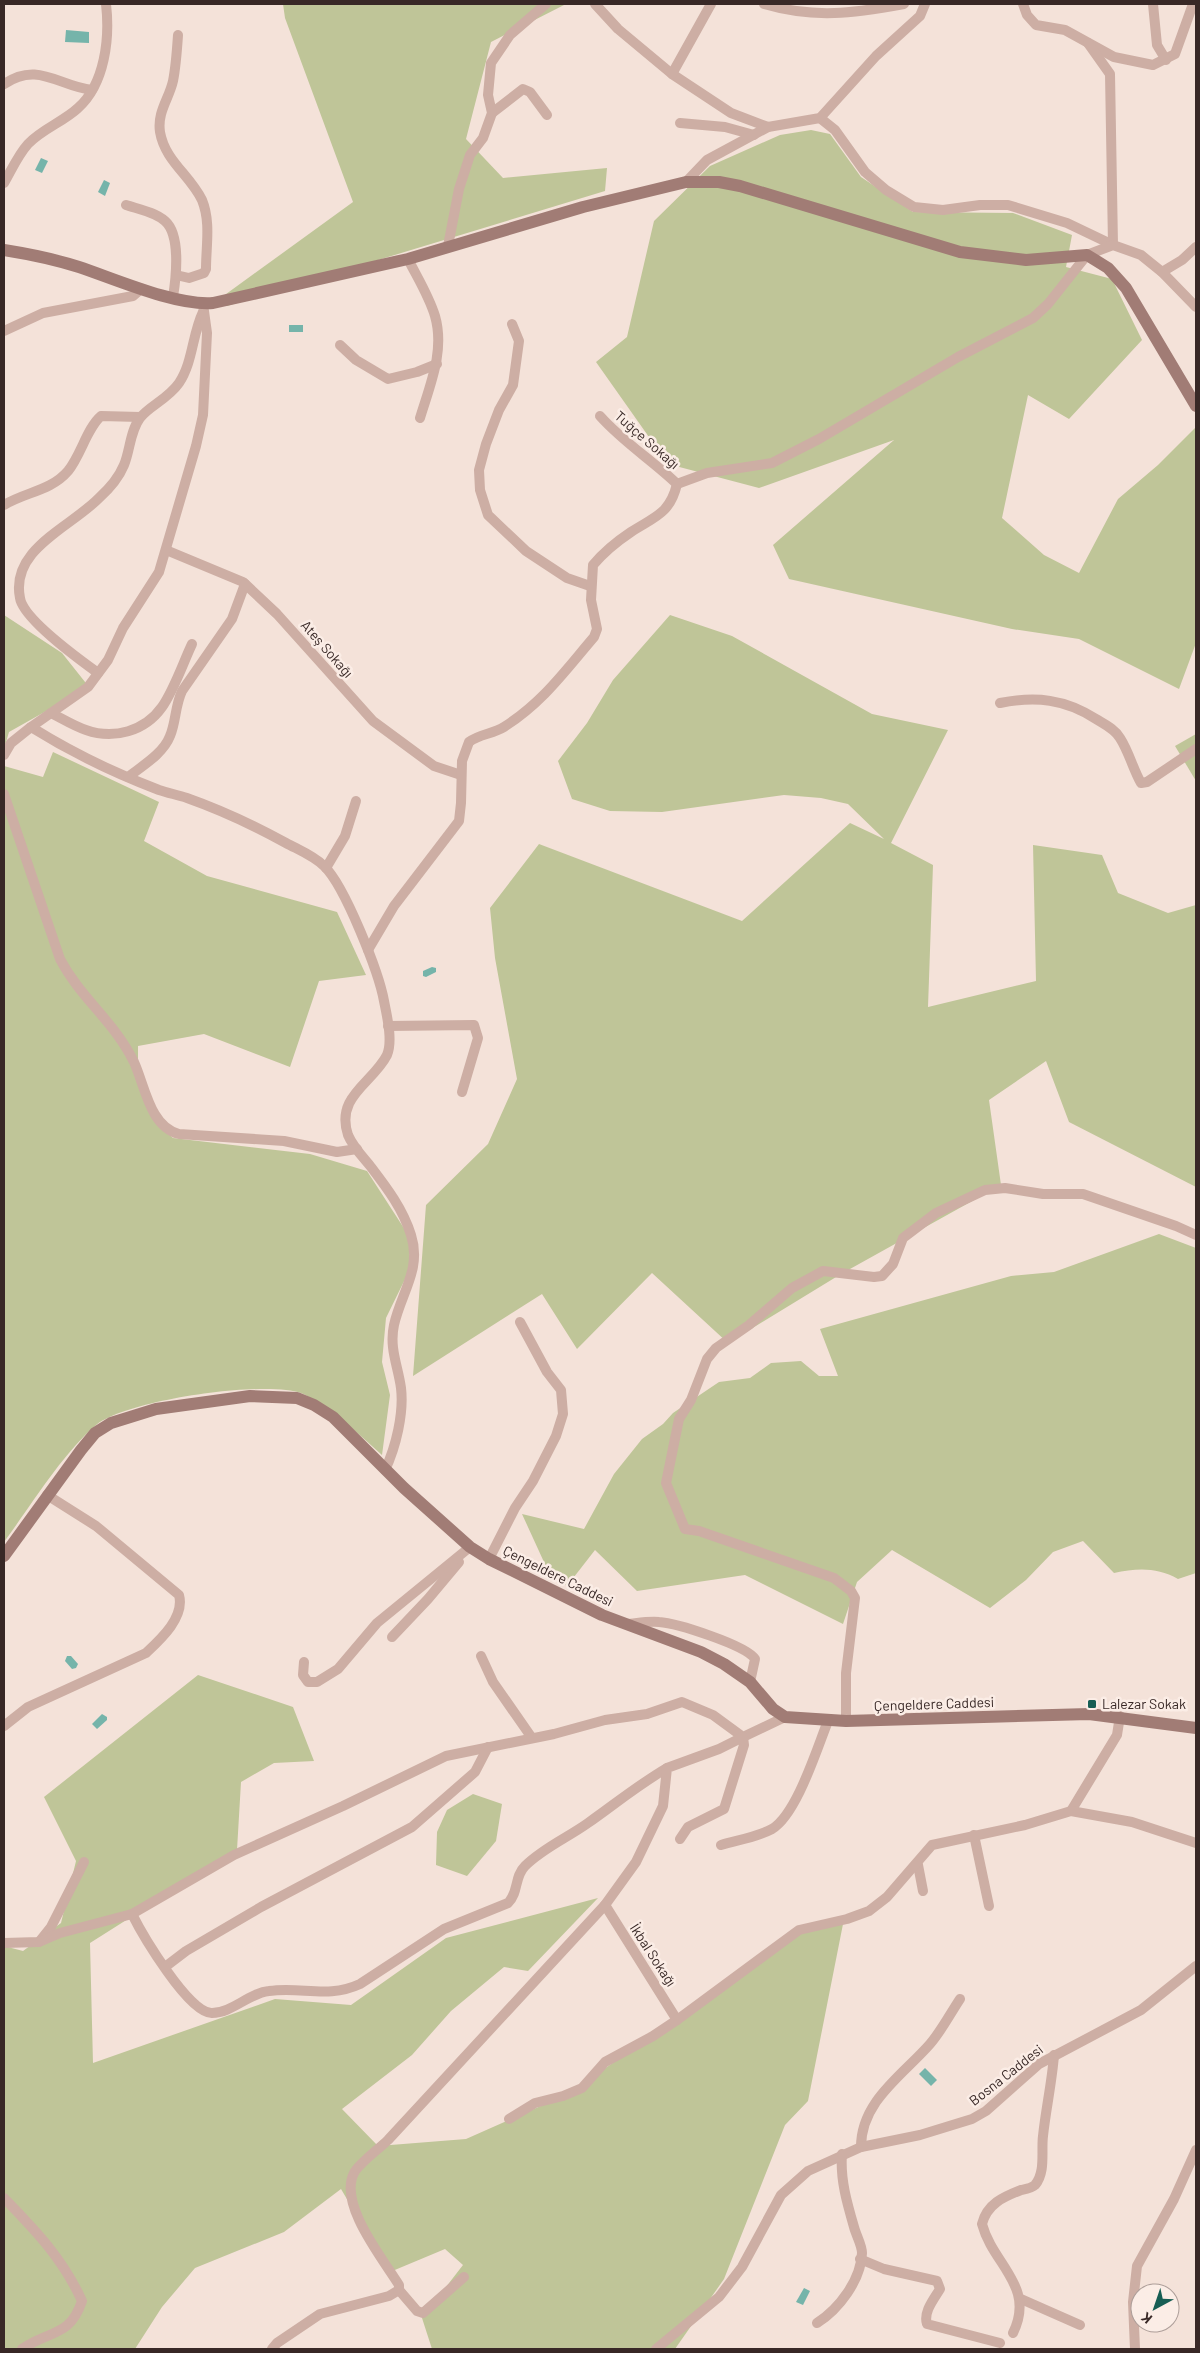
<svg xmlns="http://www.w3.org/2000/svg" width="1200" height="2353" viewBox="0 0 1200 2353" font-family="Barlow,sans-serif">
  <rect width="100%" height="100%" fill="#f4e2d9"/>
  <g fill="#bfc598">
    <path d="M 283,4 L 566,4 L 491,42 L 466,139 L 503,178 L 607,168 L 605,191 L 227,306 L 222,297 L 353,202 L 285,18 Z"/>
    <path d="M 811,130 L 830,134 L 861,177 L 913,212 L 1013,213 L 1072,235 L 1066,267 L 1112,279 L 1142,340 L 1069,419 L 1028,395 L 1002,518 L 1044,555 L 1079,573 L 1118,499 L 1158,465 L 1196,427 L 1196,643 L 1179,689 L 1079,639 L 1012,629 L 789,579 L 773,545 L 894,440 L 759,488 L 668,464 L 596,362 L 627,337 L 654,221 L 710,166 L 780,135 Z"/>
    <path d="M 4,615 L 62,653 L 89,687 L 9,732 L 4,749 Z"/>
    <path d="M 670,615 L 732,636 L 872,714 L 948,730 L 891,843 L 933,865 L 928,1007 L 1036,981 L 1033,845 L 1102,855 L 1118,893 L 1168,913 L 1196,905 L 1196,1187 L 1069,1122 L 1046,1061 L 989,1100 L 1001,1185 L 841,1274 L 728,1343 L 652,1273 L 577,1349 L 542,1294 L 413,1376 L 426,1205 L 488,1144 L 517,1079 L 495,958 L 490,908 L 539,844 L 742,921 L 850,823 L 884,839 L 848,804 L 821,798 L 784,795 L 662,812 L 610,811 L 572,799 L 558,761 L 587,723 L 613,680 Z"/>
    <path d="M 1196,734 L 1196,781 L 1175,746 Z"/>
    <path d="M 53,752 L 159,802 L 144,841 L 207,876 L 337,912 L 366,975 L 319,981 L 290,1067 L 204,1034 L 138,1046 L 138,1075 L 162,1128 L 173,1138 L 310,1154 L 367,1171 L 409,1236 L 410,1269 L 386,1318 L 382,1362 L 390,1395 L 382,1455 C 361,1436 342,1418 318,1403 C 313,1400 307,1395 301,1393 C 265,1380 124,1400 95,1426 C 63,1453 30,1507 4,1542 L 4,766 L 43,777 Z"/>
    <path d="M 1159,1234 L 1196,1248 L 1196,1573 L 1178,1579 C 1157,1567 1137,1568 1114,1573 L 1083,1541 L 1053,1552 L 1026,1580 L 990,1608 L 892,1550 L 857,1582 L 843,1624 L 745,1575 L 637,1591 L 595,1550 L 567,1586 L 549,1573 L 522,1514 L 584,1529 L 614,1474 L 642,1439 L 663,1424 L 673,1413 L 719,1382 L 750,1378 L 771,1363 L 801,1361 L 819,1376 L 838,1376 L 820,1329 L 1011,1276 L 1054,1272 Z"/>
    <path d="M 198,1675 L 293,1707 L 314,1761 L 274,1763 L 241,1782 L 237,1850 L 90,1943 L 93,2063 L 275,1999 L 351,2005 L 446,1938 L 598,1898 L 528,1971 L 504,1967 L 451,2011 L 412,2055 L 342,2109 L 378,2146 L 466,2139 L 570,2093 L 796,1934 L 844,1919 L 808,2101 L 785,2125 L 724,2279 L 675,2349 L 432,2349 L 422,2318 L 463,2265 L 445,2249 L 390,2272 L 341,2189 L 284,2232 L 195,2268 L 162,2307 L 135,2349 L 4,2349 L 4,1946 L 23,1951 L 61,1923 L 76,1861 L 44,1797 Z"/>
    <path d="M 473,1794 L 502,1804 L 496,1841 L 467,1876 L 436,1865 L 437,1832 L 447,1810 Z"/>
  </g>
  <g fill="#75b4aa">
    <path d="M 66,30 L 89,32 L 89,43 L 65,42 Z"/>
    <path d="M 41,158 L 48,161 L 42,173 L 35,170 Z"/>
    <path d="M 104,180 L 110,183 L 105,196 L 98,192 Z"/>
    <rect x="289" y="325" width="14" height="7"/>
    <path d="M 432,967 L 436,968 L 436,972 L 426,977 L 423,976 L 423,971 Z"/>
    <path d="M 67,1656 L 71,1656 L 78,1664 L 76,1668 L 72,1669 L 65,1661 Z"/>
    <path d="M 102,1714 L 107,1717 L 107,1720 L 97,1729 L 92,1724 Z"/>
    <path d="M 925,2068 L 937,2080 L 931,2086 L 919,2074 Z"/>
    <path d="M 804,2288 L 810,2291 L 803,2305 L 796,2302 Z"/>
  </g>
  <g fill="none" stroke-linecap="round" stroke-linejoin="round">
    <g stroke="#cdaea4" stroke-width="10">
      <path d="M 595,4 L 618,29 L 672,74 L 731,113 L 768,127"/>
      <path d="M 764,4 C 815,19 854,13 904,4"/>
      <path d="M 1023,4 L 1027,15 L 1036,25 L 1065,30 L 1114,57 L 1153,65 L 1175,54 L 1193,4"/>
      <path d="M 1153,4 L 1157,45 L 1166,60"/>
      <path d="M 672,74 L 711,4"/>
      <path d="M 4,84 C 38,61 58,86 92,90"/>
      <path d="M 492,113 L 523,89 L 530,92 L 547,115"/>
      <path d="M 820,118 L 835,130 L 865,172 L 886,190 L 914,207 L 943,210 L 980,205 L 1008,205 L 1067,223 L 1113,245 L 1110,74 L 1088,43"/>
      <path d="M 680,123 L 725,127 L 754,135"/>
      <path d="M 686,182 L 707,160 L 768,127 L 820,118 L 876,56 L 920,16 L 925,4"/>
      <path d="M 4,183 C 11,171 18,155 28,144 C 42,129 63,122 78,108 C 105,84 110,38 106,4"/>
      <path d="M 126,205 C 138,209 155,212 165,221 C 181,235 176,278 173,297"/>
      <path d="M 448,246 L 459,189 L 470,155 L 483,138 L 492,113 L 488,95 L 491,63 L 510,35 L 546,4"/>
      <path d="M 408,259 C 417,277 429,296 435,316 C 445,351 430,385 420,418"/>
      <path d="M 1162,272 L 1182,260 L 1196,247"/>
      <path d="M 176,275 L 189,278 L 204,273 L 206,269 C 206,246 211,222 202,200 C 190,175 165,161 160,132 C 157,112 169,99 173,81 C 176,66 177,50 178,35"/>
      <path d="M 512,324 L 519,341 L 513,385 L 499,410 L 486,444 L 479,470 L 480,490 L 488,515 L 526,551 L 567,578 L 590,586"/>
      <path d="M 4,331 L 43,313 L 133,296 L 141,289"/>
      <path d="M 340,345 L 356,360 L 388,379 L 417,372 L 437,364"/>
      <path d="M 600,416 C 623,442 652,460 677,484"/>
      <path d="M 677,484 L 707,473 L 772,463 L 819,439 L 958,357 L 1033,318 L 1048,304 L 1087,255 L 1113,245 L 1141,255 L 1162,272 L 1196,307"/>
      <path d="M 4,505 C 25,492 51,491 68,471 C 81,455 87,428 101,416 L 140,417"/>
      <path d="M 166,550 L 243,582 L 277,614 L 373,721 L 434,766 L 461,775"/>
      <path d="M 98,673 C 80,660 23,619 20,598 C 10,549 71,527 99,498 C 109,489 119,477 124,465 C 130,451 130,431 140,418 C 149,406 168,399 179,383 C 193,362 192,335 203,312"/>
      <path d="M 1000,703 C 1036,696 1065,699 1096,719 C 1104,724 1115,729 1120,738 C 1129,752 1133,769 1141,783 L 1147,782 L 1196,749"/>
      <path d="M 51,713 C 63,719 74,726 86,730 C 114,740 145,731 162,707 C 174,690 183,663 192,644"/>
      <path d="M 31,727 C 71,752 114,773 159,790 C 168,793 178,795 187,798 C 221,810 255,826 286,843 C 299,850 314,856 324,866 C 345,886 379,973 384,1001 C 387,1016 393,1041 387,1055 C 373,1083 335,1096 348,1135 C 353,1147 363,1157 371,1167 C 387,1188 403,1209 411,1235 C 422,1269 401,1293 394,1325 C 389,1348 398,1366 401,1388 C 404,1413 396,1447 385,1470"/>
      <path d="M 4,755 L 11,743 L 31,727 L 88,687 L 108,660 L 123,628 L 159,572 L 196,446 L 203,415 L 207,333 L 203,304"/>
      <path d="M 128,777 C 142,766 163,754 170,736 C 176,722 175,706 182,691 L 232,619 L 245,584"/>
      <path d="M 4,794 L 60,959 C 81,999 114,1021 134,1062 C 145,1086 150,1127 179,1134 L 284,1141 L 337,1152 L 357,1149"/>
      <path d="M 326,868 L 345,836 L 356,801"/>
      <path d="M 368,950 L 394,906 L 459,821 L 461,803 L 462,761 L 469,742 C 479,734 493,734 504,727 C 543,702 564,672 594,637 L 597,629 L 591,600 L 593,565 C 604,552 616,542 631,532 C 654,517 670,514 677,484"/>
      <path d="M 388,1026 L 474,1025 L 478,1038 L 462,1092"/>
      <path d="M 489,1559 L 515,1508 L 533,1481 L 556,1436 L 563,1414 L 561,1390 L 547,1372 L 520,1322"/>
      <path d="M 628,1624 C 638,1623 649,1621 659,1622 C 676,1623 746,1645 755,1659 L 750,1682"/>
      <path d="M 392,1637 L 428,1599 L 459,1562"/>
      <path d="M 481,1656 L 493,1682 L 532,1738"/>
      <path d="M 304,1662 L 303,1675 L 308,1682 L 317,1682 L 338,1669 L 377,1623 L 470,1547"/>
      <path d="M 846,1721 L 846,1673 L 855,1598 L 851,1591 L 834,1578 L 699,1531 L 685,1529 L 666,1483 L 679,1419 L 691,1400 L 707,1359 L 716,1348 L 749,1325 L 792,1288 L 823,1271 L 874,1277 L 882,1276 L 893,1264 L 903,1238 L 936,1213 L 985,1190 L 1005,1188 L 1043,1194 L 1083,1194 L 1176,1226 L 1196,1235"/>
      <path d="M 4,1726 L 28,1707 L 146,1653 C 161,1639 185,1617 179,1595 L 96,1526 L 47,1495"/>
      <path d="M 1071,1811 L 1117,1735 L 1120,1716"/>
      <path d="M 974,1835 L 989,1906"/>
      <path d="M 721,1845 C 738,1840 757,1837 772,1829 C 797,1814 817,1748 828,1721"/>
      <path d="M 918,1865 L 923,1891"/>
      <path d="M 605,1905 L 677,2020"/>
      <path d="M 132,1914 C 142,1934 189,2014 212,2013 C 232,2013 249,1993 269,1991 C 301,1986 328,1999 360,1984 L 444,1929 L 508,1903 C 519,1892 514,1877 525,1866 C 543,1848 567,1838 588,1823 C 615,1804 638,1785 667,1768"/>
      <path d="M 39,1942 L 51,1927 L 84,1862"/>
      <path d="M 4,1943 L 39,1942 L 60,1933 L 132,1914 L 234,1855 L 343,1806 L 446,1756 L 554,1734 L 605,1720 L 647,1714 L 682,1702 L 713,1715 L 743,1737 L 785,1717"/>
      <path d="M 165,1967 L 186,1951 L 261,1907 L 412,1827 L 475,1772 L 488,1747"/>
      <path d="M 509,2119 L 535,2103 L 563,2096 L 582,2088 L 605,2062 L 653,2036 L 677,2020 L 799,1930 L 847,1919 L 869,1911 L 887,1897 L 932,1845 L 1025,1825 L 1071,1811 L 1132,1822 L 1196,1843"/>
      <path d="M 861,2147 C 861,2101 903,2075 930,2044 C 942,2030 950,2014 960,1999"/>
      <path d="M 4,2198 C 36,2231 63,2259 82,2301 C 70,2337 50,2330 22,2349"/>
      <path d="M 860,2259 L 884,2269 L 937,2281 L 940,2289 C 934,2299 923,2312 927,2324 L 1000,2343"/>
      <path d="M 399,2290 L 417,2311 L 423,2313 L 464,2277"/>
      <path d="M 1021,2299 L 1080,2325"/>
      <path d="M 817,2323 C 839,2309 861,2280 862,2253 C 862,2245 856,2235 854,2227 C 847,2203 840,2179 842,2154"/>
      <path d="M 1013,2333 C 1036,2286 993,2265 982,2224 C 987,2204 1003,2197 1021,2190 C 1026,2189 1032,2188 1035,2185 C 1046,2172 1041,2151 1043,2136 C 1046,2108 1052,2082 1054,2055"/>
      <path d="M 272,2349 L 277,2343 L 320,2314 L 389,2296 L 399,2290 L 399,2285 C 383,2259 338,2204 354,2173 C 359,2163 379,2149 388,2140 L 605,1905 L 636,1862 L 663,1806 L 667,1768 L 719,1749 L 743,1737 L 744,1745 L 724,1809 L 688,1827 L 680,1839"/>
      <path d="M 656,2349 L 719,2297 L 742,2267 L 781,2195 L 808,2171 L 861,2147 L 920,2135 L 972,2119 L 986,2111 L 1039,2064 L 1141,2010 L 1196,1966"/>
      <path d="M 1135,2349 L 1133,2302 L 1137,2266 L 1174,2199 L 1196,2150"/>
    </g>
    <g stroke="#a17c75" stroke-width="12">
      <path d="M 4,250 C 29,254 54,259 79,267 C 115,279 176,306 213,303 L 408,259 L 583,207 L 686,182 L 719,182 L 740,186 L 960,252 L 1026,260 L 1087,255 L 1108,268 L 1126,288 L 1196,406"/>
      <path d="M 4,1556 L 81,1450 L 95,1433 L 111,1423 L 156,1409 L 250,1396 L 297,1398 L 314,1405 L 333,1417 L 404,1488 L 470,1547 L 489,1559 L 602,1615 L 701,1652 L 724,1664 L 750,1682 L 773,1709 L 785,1717 L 846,1721 L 1089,1714 L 1196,1728"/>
    </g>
  </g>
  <rect fill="#175e54" stroke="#fbede6" stroke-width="2" x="1087" y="1699" width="10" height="10" rx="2.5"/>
  <g text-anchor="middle" stroke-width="5" stroke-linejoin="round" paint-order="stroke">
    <g font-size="14" fill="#382826" stroke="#fbede6">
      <text transform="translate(647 440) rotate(41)" y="5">Tuğçe Sokağı</text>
      <text transform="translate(327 649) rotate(49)" y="5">Ateş Sokağı</text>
      <text transform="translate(558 1576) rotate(26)" y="5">Çengeldere Caddesi</text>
      <text transform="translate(934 1704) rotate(-2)" y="5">Çengeldere Caddesi</text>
      <text transform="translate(653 1955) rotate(57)" y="5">İkbal Sokağı</text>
      <text transform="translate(1006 2075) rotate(-38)" y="5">Bosna Caddesi</text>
    </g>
    <g font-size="14" fill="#382826" stroke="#fbede6" text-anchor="start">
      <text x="1102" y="1709">Lalezar Sokak</text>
    </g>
  </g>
  <rect width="1200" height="2353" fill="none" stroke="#382826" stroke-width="10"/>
  <g transform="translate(1155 2308) rotate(220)"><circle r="24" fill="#fbede6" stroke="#ad9e99"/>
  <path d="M0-4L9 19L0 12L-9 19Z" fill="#175e54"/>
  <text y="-8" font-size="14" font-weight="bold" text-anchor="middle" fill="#382826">K</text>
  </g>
</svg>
